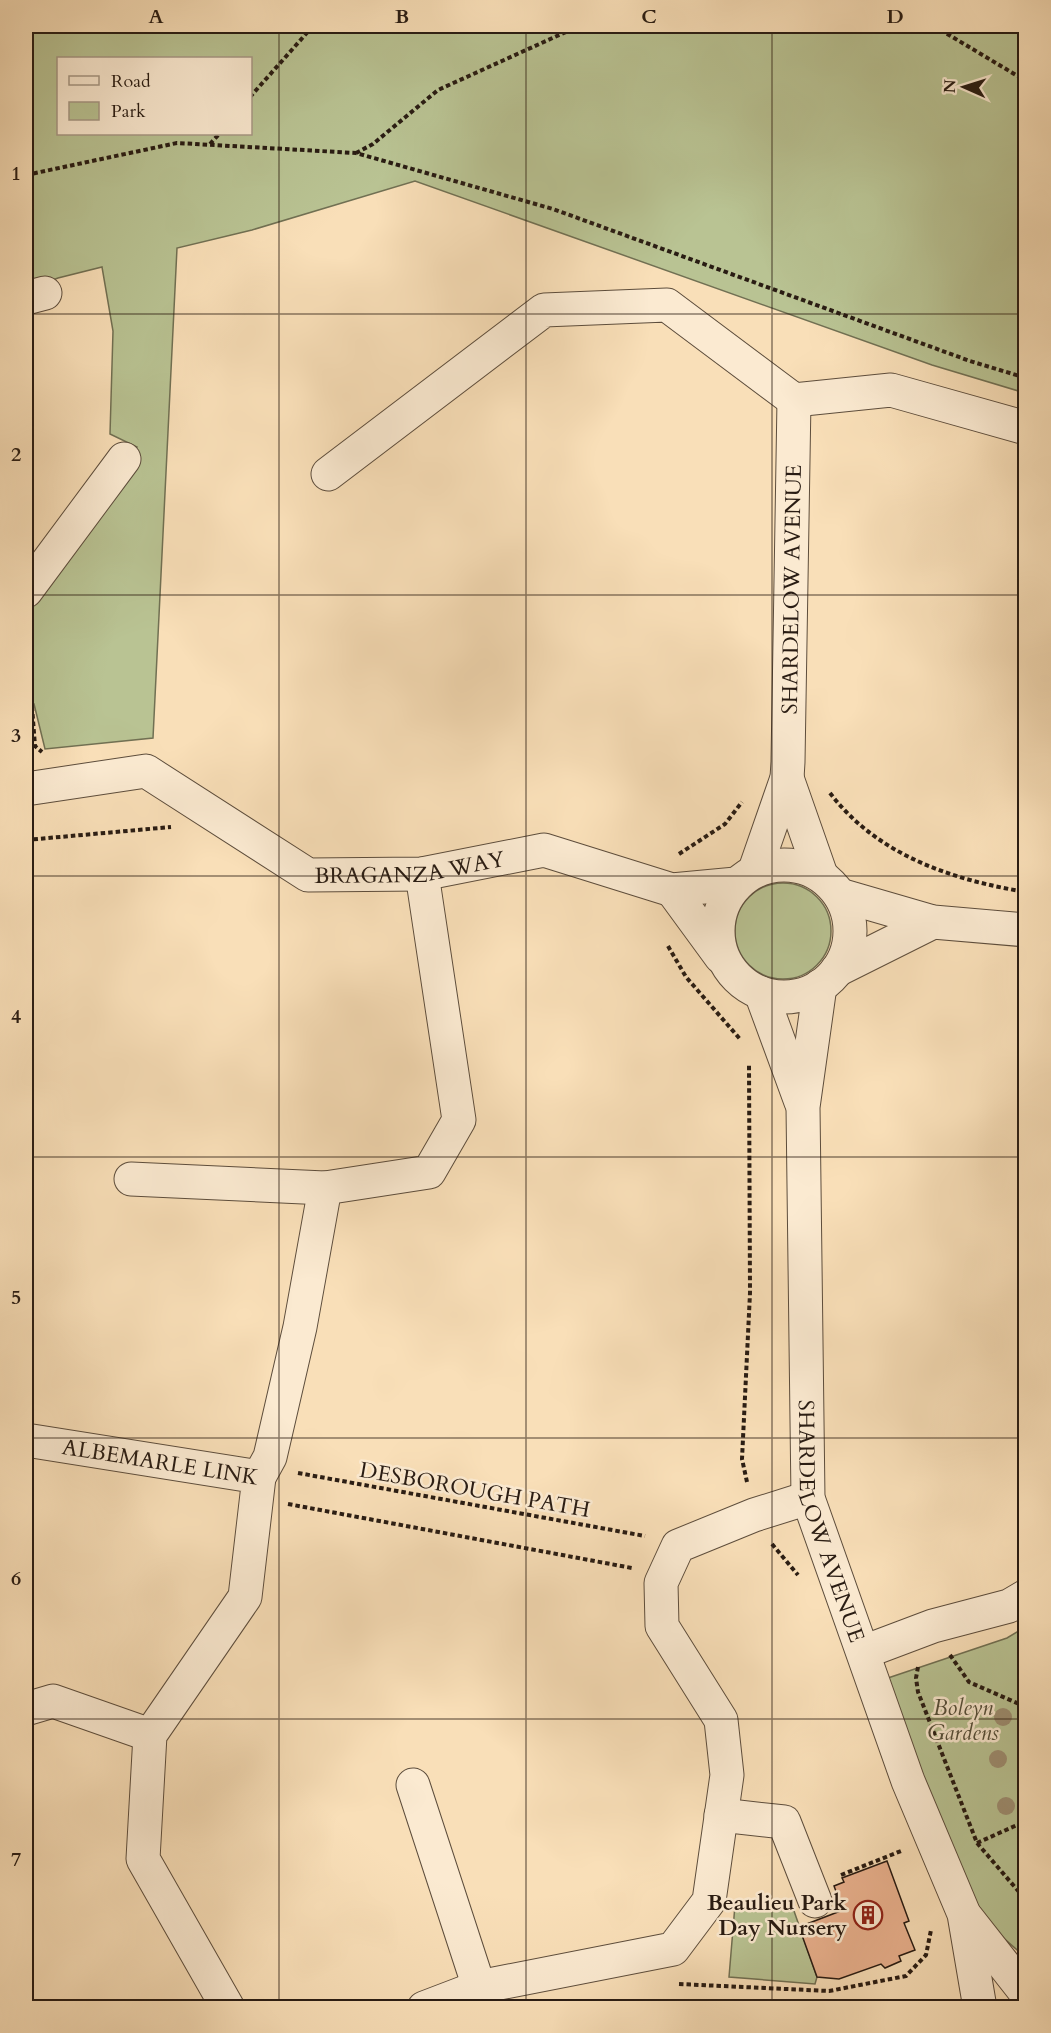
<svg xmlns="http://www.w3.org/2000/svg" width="1051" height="2033" viewBox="0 0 1051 2033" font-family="Cardo,serif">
  <rect width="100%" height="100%" fill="#f9dfb8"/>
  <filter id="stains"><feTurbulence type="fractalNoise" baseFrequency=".00333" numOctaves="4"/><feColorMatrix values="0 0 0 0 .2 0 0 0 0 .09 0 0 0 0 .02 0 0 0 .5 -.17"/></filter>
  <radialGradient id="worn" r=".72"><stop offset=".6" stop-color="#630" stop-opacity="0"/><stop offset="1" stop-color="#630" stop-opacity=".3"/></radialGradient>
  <g fill="#b9c393" stroke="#717053" stroke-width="1.5" fill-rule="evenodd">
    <path d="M 26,26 L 1025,26 L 1025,393 L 932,365 L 415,181 L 252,230 L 177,248 L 153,738 L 45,749 L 34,704 L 26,697 L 26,617 L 137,447 L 110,434 L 113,331 L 102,267 L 58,278 L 26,290 ZM 58,58 L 250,58 L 250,134 L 58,134 Z"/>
    <circle cx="783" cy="931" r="48"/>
    <path d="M 1025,1627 L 1025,1957 L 975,1913 L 879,1681 L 1007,1638 Z"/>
    <path d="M 735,1905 L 794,1911 L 817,1977 L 815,1984 L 729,1977 Z"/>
  </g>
  <path fill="#e9b18e" stroke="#291c13" stroke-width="1.5" d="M 887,1861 L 909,1921 L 904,1923 L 915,1950 L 899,1956 L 901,1961 L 885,1968 L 881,1964 L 839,1979 L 817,1977 L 799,1927 L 843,1910 L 834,1886 L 844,1882 L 842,1878 Z"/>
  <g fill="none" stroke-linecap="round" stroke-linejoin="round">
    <g stroke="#5d4d3c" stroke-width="35">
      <g id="minor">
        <path d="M 26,298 L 45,293"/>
        <path d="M 328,474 L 544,310 L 667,305 L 794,400 L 891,390 L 1026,428"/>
        <path d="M 26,591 L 124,459"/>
        <path d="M 787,778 L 821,875"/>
        <path id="s1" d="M 26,789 L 146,771 L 308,875 L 422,874 L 544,850 L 672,890 L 736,884"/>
        <circle cx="784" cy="931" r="66"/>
        <path id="s2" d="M 755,870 L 787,778 L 788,762 L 794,400"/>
        <path d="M 672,890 L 721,957"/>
        <path d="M 840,895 L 933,922 L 1026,930"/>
        <path d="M 837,970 L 933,922"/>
        <path id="s3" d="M 820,986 L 803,1107 L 808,1498 L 908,1781 L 964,1914 L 980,2008"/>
        <path d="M 761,993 L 801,1102"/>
        <path d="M 131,1179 L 325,1188"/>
        <path id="s4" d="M 26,1440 L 259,1477 L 245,1597 L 150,1735 L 143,1859 L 228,2008"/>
        <path d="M 259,1477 L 270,1457 L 300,1327 L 325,1188 L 429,1172 L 459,1120 L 422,874"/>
        <path d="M 864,1652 L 933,1626 L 1009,1606 L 1026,1596"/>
        <path d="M 26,1709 L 53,1701 L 150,1735"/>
        <path d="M 413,1785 L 479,1987"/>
        <path d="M 721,1815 L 784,1822 L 815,1901"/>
        <path d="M 967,1918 L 1026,1993"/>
        <path d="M 424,2008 L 479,1987 L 673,1949 L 709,1901 L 727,1775 L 721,1720 L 662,1626 L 661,1583 L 678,1546 L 754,1515 L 808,1498"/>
      </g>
    </g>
    <g stroke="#291c13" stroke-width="4" stroke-dasharray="4.5 3" stroke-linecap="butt">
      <path d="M 934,26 L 1026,81"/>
      <path d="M 250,97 L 313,26"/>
      <path d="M 210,144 L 219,134"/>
      <path d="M 356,153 L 373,144 L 438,90 L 579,26"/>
      <path d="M 26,175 L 177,143 L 356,153 L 553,209 L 970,361 L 1026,378"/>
      <path d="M 26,702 L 32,707 L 35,746 L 42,752"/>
      <path d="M 830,793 C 877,855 952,880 1026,892"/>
      <path d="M 26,840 L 171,827"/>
      <path d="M 679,854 L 725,824 L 742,802"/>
      <path d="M 668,946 L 686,977 L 740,1039"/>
      <path d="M 298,1473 L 645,1536"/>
      <path d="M 747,1482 L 742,1459 L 750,1293 L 749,1065"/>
      <path d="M 288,1504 L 632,1568"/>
      <path d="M 772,1544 L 798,1575"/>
      <path d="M 950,1655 L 969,1682 L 1026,1707"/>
      <path d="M 918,1667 L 916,1678 L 918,1692 L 977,1843 L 1026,1900"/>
      <path d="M 977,1843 L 1026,1821"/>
      <path d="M 841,1875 L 901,1851"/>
      <path d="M 679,1984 L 829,1991 L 906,1976 L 926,1955 L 931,1930"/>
    </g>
    <use href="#minor" stroke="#fbead1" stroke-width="33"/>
  </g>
  <g fill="#9e8f72">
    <circle cx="1003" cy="1717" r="9"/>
    <circle cx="998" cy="1759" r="9"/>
    <circle cx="1006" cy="1806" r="9"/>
  </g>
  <path fill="none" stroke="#291c13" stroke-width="1.5" stroke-opacity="0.55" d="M 279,26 L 279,2008M 526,26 L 526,2008M 772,26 L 772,2008M 26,314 L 1026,314M 26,595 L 1026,595M 26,876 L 1026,876M 26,1157 L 1026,1157M 26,1438 L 1026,1438M 26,1719 L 1026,1719"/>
  <defs>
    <g id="building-ring" transform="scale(1.5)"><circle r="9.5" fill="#fbead1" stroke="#8f2418" stroke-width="1.5"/><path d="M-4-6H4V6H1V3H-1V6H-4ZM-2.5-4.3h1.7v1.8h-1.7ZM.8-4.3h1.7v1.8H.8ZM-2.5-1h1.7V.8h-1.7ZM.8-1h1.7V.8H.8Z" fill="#8f2418"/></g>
  </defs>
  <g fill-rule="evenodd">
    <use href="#building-ring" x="868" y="1915"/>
  </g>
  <g text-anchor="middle" stroke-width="5" stroke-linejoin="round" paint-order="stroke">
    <g font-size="22" fill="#291c13" stroke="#fbead1">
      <text dy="8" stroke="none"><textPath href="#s2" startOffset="286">SHARDELOW AVENUE</textPath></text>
      <text dy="8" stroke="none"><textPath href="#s1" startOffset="416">BRAGANZA WAY</textPath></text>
      <text dy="8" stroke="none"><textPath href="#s4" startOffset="136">ALBEMARLE LINK</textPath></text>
      <text transform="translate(475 1489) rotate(10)" y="8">DESBOROUGH PATH</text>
      <text dy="8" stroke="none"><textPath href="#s3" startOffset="540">SHARDELOW AVENUE</textPath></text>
    </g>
    <g font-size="22" font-style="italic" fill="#544e39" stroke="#fbead1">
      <text x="963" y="1715">Boleyn<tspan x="963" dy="25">Gardens</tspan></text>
    </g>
    <g font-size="22" font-weight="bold" fill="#291c13" stroke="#fbead1" text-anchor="end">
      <text x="847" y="1910">Beaulieu Park<tspan x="847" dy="25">Day Nursery</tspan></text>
    </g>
  </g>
  <rect width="1051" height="2033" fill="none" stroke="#f9dfb8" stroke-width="66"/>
  <rect x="57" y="57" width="195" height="78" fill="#fbead1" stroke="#a79885" stroke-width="1.5"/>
  <rect x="69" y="76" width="30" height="9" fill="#fbead1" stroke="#a79885" stroke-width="1.5"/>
  <text x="111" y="87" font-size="18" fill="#291c13">Road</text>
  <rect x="69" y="102" width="30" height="18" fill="#b9c393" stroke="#a79885" stroke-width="1.5"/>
  <text x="111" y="117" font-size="18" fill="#291c13">Park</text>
  <g transform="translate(964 87) rotate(273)" stroke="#fbead1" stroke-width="4.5" paint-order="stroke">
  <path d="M0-4.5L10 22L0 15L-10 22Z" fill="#291c13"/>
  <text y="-9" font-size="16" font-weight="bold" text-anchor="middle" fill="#291c13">N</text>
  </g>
  <rect x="33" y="33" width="985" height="1967" fill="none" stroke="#291c13" stroke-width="2"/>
  <g font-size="20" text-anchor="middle" font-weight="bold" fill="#291c13">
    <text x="156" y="23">A</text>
    <text x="402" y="23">B</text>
    <text x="649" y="23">C</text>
    <text x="895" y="23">D</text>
    <text x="16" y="180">1</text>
    <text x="16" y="461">2</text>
    <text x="16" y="742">3</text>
    <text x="16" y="1023">4</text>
    <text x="16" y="1304">5</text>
    <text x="16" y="1585">6</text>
    <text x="16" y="1866">7</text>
  </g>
  <rect width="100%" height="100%" filter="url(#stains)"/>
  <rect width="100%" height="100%" fill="url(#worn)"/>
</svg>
